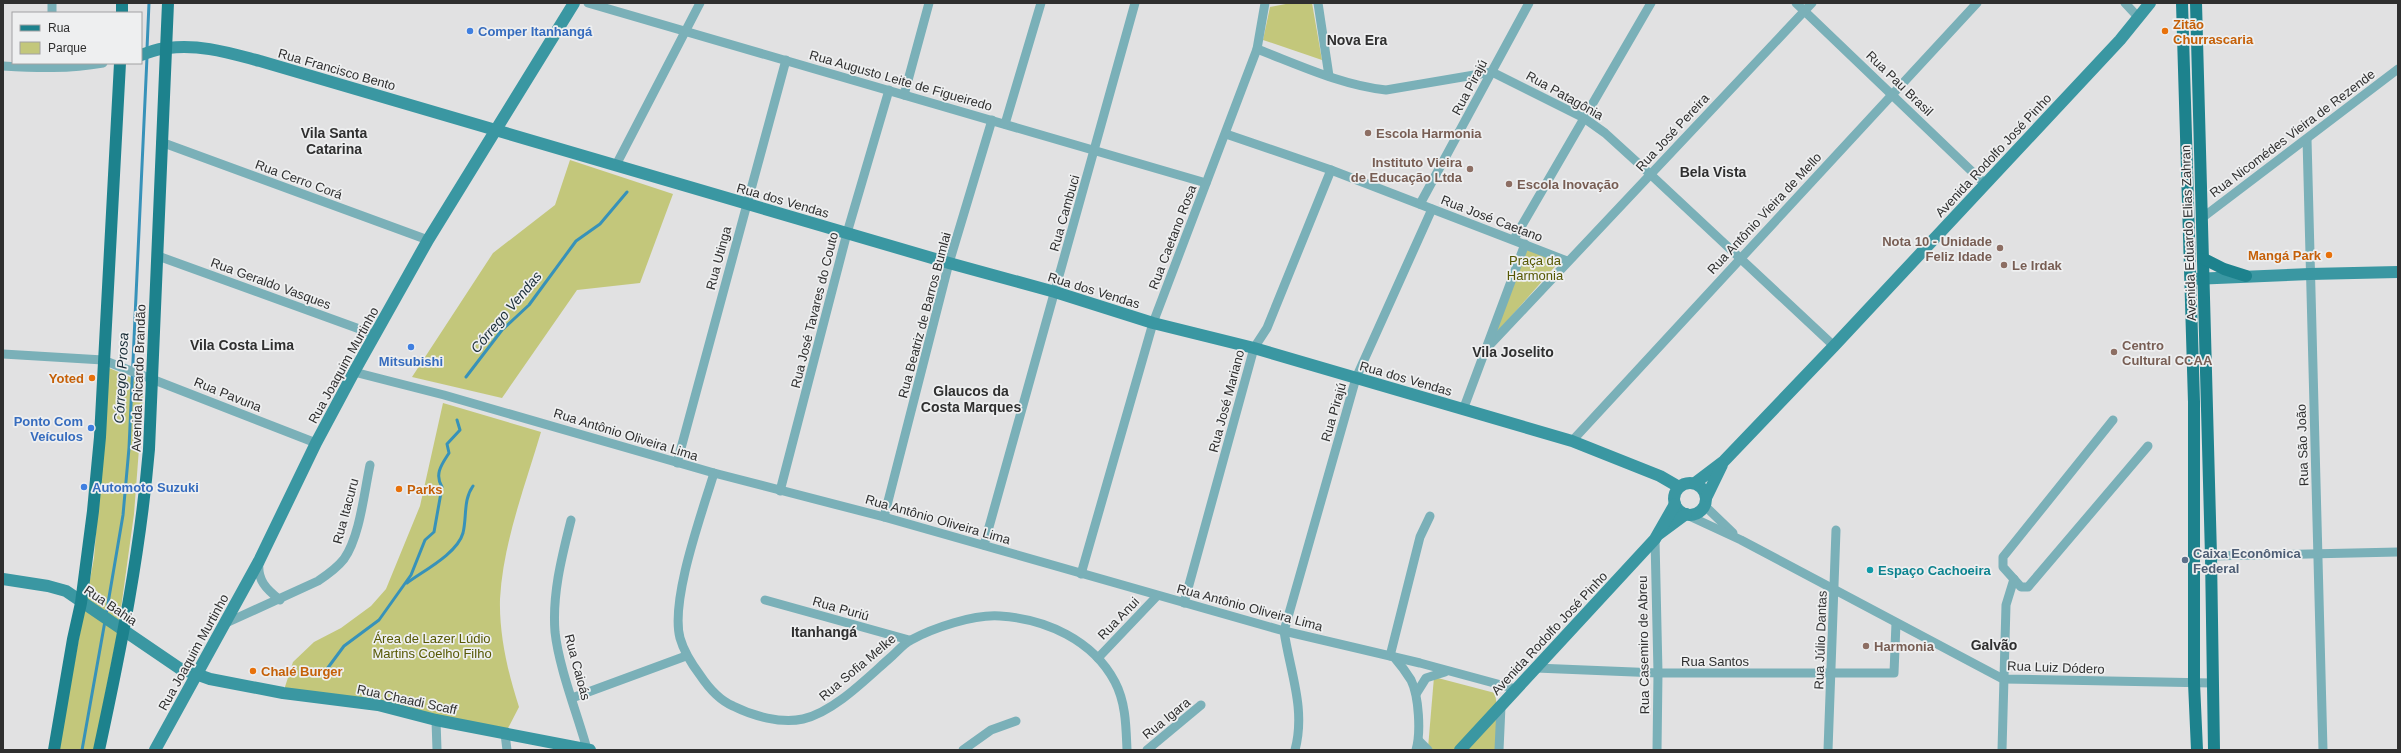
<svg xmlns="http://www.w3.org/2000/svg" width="2401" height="753" viewBox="0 0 2401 753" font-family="Helvetica,sans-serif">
  <rect width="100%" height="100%" fill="#e1e1e2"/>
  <g fill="#c3c77b">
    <path d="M 1291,3 L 1312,3 L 1322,60 L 1263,40 L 1270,7 Z"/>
    <path d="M 570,160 L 673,194 L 640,283 L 577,290 L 502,398 L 412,377 L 493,253 L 555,205 Z"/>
    <path d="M 1528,247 L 1559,262 L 1493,337 Z"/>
    <path d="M 109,368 L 144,383 L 134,514 L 118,630 L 94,750 L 58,750 L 94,558 Z"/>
    <path d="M 443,403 L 541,432 C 525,486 503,543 500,599 C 499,635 508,673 519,707 L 505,734 L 283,693 L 293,662 L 314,642 L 341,628 L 371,606 L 386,589 L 420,506 Z"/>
    <path d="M 1434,677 L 1495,693 L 1498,713 L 1497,750 L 1431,750 L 1428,748 Z"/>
  </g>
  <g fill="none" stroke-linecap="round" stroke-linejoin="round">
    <g stroke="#3792b9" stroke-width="3">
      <path d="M 147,49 L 149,3"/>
      <path d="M 466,377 L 502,330 L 529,305 L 576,241 L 600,224 L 627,192"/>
      <path d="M 407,583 C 423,571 457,554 463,533 C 467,517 463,500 473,486"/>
      <path d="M 106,615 L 123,515 L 129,448 L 147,57"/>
      <path d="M 324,673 L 344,646 L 379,620 L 411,575 L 425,540 L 434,532 L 442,487 C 434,474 442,464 449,453 L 447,444 L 460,430 L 457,420"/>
      <path d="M 82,750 L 105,621"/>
    </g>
    <g stroke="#7ab0b8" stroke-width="9">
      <path d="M 588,3 L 1206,183"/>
      <path d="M 1318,3 L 1329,76"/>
      <path d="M 1796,3 L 1985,184"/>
      <path d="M 2125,3 L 2138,17"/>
      <path d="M 52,13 L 52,3"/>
      <path d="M 1257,49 C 1299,65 1341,85 1386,90 L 1492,72 L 1584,118 L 1605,133 L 1650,174 L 1834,346"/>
      <path d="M 3,66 C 37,68 69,69 103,63"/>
      <path d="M 904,95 L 929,3"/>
      <path d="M 1005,124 L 1041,3"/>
      <path d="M 1226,134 L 1331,170 L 1567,261"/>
      <path d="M 2307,139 L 2323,750"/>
      <path d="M 161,142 L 428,240"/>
      <path d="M 616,165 L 700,3"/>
      <path d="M 1420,204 L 1529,3"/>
      <path d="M 2202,218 L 2398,69"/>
      <path d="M 1514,239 L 1651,3"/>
      <path d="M 158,256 L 376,335"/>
      <path d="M 1486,349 L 1812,3"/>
      <path d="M 3,354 L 103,360 L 316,443"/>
      <path d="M 354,372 L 444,395 L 714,473 L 884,517 L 1284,631 L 1420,663 L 1516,689"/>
      <path d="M 1463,410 L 1525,244"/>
      <path d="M 2113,420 L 2003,557 L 2003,567 L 2021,587 L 2028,587 L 2148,446"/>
      <path d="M 1572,441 L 1977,3"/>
      <path d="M 677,463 L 786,60"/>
      <path d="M 714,473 C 702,513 670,600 680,638 C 684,652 691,663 700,675 C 708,687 719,700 733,706 C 753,716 781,724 803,719 C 834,712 867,678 891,657 C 897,652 904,643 911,640 C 933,628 974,614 1000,616 C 1046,619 1093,640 1115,682 C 1126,703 1126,727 1127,750"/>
      <path d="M 780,491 L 847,233 L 889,90"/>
      <path d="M 1705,506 L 1733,533"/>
      <path d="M 1687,515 L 1741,540 L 2003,679 L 2212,683"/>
      <path d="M 884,517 L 949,263 L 992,120"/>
      <path d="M 571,520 C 562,556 552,594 555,632 C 559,668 577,713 587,749"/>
      <path d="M 1655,539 L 1658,673 L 1657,750"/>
      <path d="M 984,545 L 1135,3"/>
      <path d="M 2211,556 L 2398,552"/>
      <path d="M 259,562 C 257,580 266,589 280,600"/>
      <path d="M 1081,574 L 1153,323 L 1257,49 L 1265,3"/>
      <path d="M 765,600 L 909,640"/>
      <path d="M 1184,603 L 1254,348 L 1267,328 L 1331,170"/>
      <path d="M 226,623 L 318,581 C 327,575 337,568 344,559 C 360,536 364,493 370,465"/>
      <path d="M 1390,656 L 1420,537 L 1430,516"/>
      <path d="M 1394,657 C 1400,664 1406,672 1411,680 C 1419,696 1421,733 1416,750"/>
      <path d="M 1098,658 L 1157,596"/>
      <path d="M 1536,668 L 1658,673 L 1894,673 L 1896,623"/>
      <path d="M 1416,694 L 1426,678 L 1445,672"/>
      <path d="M 572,698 L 686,656"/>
      <path d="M 436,720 L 437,750"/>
      <path d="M 505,734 L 507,750"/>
      <path d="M 1419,741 L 1428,750"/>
      <path d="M 963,750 L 991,730 L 1016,721"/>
      <path d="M 1147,750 L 1201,705"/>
      <path d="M 1295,750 C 1306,709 1290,672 1284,631 L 1356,378 L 1432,209"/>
      <path d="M 1499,750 L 1501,706"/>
      <path d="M 1828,750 L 1836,530"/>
      <path d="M 2002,750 L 2006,605 L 2014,579"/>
    </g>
    <g stroke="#3a97a2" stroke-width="12">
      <path d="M 141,55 C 150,52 159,48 168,48 C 201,44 229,53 260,61 L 949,263 L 1055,292 L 1153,323 L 1254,348 L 1572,441 L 1660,476 L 1679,487"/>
      <path d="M 2193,279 L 2310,274 L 2398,272"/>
      <circle cx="1690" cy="499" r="16"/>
      <path d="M 1695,483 L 1724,461 L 1834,346 L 2120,40 L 2150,3"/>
      <path d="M 1707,496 L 1722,465"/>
      <path d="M 1659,534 L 1686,514"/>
      <path d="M 3,579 L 48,586 L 66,591 L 179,668 L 210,679 L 283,693 L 378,705 L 436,720 L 590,750"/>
      <path d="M 155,750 L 259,561 L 316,443 L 354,372 L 428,240 L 574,3"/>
      <path d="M 1460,750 L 1655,539 L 1675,504"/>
    </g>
    <g stroke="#1d828d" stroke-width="12">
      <path d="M 2182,3 L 2194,402 L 2194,683 L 2197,750"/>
      <path d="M 2196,3 L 2211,556 L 2214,750"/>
      <path d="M 122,13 L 122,3"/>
      <path d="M 2204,259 L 2224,269 L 2246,276"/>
      <path d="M 54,750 L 73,639 L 81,603 L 93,511 L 100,437 L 120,63"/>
      <path d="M 99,750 C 121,648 140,553 149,449 L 168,3"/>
    </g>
  </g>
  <g fill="#3f7fe0" stroke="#eeeff0" stroke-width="1.5">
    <circle cx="470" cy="31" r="4"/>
    <circle cx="411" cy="347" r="4"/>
    <circle cx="91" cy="428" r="4"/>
    <circle cx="84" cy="487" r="4"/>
  </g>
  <g fill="#e8710a" stroke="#eeeff0" stroke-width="1.5">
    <circle cx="2165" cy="31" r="4"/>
    <circle cx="2329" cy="255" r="4"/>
    <circle cx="92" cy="378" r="4"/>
    <circle cx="399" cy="489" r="4"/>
    <circle cx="253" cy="671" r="4"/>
  </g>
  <g fill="#8d6e63" stroke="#eeeff0" stroke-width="1.5">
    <circle cx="1368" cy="133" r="4"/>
    <circle cx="1470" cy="169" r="4"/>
    <circle cx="1509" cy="184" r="4"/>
    <circle cx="2000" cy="248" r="4"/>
    <circle cx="2004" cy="265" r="4"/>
    <circle cx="2114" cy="352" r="4"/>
    <circle cx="1866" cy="646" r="4"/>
  </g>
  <circle fill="#5c6f8a" stroke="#eeeff0" stroke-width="1.5" cx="2185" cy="560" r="4"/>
  <circle fill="#0f9aa8" stroke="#eeeff0" stroke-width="1.5" cx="1870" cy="570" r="4"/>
  <g text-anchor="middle" stroke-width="3.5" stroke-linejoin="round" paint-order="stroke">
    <g font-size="13" font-weight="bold" fill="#c56008" stroke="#eeeff0" text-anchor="start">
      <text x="2173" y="29">Zitão<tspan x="2173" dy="15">Churrascaria</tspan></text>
      <text x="2321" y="260" text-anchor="end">Mangá Park</text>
      <text x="84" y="383" text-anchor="end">Yoted</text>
      <text x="407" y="494">Parks</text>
      <text x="261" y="676">Chalé Burger</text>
    </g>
    <g font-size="13" font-weight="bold" fill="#366cbe" stroke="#eeeff0" text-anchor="start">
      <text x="478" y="36">Comper Itanhangá</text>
      <text x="411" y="366" text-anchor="middle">Mitsubishi</text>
      <text x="83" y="426" text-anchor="end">Ponto Com<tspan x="83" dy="15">Veículos</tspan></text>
      <text x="92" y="492">Automoto Suzuki</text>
    </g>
    <g font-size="13" fill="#2f2f2f" stroke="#eeeff0">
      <text transform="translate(337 69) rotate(16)" y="5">Rua Francisco Bento</text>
      <text transform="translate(901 80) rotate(16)" y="5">Rua Augusto Leite de Figueiredo</text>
      <text transform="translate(1900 83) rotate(44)" y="5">Rua Pau Brasil</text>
      <text transform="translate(1469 87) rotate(-62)" y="5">Rua Pirajú</text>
      <text transform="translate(1565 95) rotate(29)" y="5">Rua Patagônia</text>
      <text transform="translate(1672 132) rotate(-47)" y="5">Rua José Pereira</text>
      <text transform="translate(2292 133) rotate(-37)" y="5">Rua Nicomédes Vieira de Rezende</text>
      <text transform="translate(1993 155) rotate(-47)" y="5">Avenida Rodolfo José Pinho</text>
      <text transform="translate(299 179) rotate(20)" y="5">Rua Cerro Corá</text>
      <text transform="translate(783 200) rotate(16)" y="5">Rua dos Vendas</text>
      <text transform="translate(1064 213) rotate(-74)" y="5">Rua Cambuci</text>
      <text transform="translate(1764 213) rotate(-47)" y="5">Rua Antônio Vieira de Mello</text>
      <text transform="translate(1492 218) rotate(21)" y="5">Rua José Caetano</text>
      <text transform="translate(2188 233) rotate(-92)" y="5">Avenida Eduardo Elias Zahran</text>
      <text transform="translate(1172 237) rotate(-69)" y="5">Rua Caetano Rosa</text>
      <text transform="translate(718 258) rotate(-75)" y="5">Rua Utinga</text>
      <text transform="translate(271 283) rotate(20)" y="5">Rua Geraldo Vasques</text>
      <text transform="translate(1094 290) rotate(17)" y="5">Rua dos Vendas</text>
      <text transform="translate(814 310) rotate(-76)" y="5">Rua José Tavares do Couto</text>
      <text transform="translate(924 315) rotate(-75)" y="5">Rua Beatriz de Barros Bumlai</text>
      <text transform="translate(343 365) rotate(-61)" y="5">Rua Joaquim Murtinho</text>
      <text transform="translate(138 378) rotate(-88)" y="5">Avenida Ricardo Brandão</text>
      <text transform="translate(1406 378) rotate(16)" y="5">Rua dos Vendas</text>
      <text transform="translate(228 394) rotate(22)" y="5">Rua Pavuna</text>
      <text transform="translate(1226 401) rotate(-75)" y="5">Rua José Mariano</text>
      <text transform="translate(1333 412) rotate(-74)" y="5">Rua Pirajú</text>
      <text transform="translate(626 434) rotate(17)" y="5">Rua Antônio Oliveira Lima</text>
      <text transform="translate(2302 445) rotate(-92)" y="5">Rua São João</text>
      <text transform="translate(345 511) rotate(-75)" y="5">Rua Itacuru</text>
      <text transform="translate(938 519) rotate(16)" y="5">Rua Antônio Oliveira Lima</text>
      <text transform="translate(111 605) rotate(34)" y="5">Rua Bahia</text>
      <text transform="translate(1250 607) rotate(15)" y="5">Rua Antônio Oliveira Lima</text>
      <text transform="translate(841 608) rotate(16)" y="5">Rua Puriú</text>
      <text transform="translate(1118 618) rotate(-46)" y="5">Rua Anui</text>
      <text transform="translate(1549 633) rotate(-47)" y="5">Avenida Rodolfo José Pinho</text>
      <text transform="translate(1820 640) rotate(-88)" y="5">Rua Júlio Dantas</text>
      <text transform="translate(1643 645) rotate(-91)" y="5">Rua Casemiro de Abreu</text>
      <text transform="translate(193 652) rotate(-61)" y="5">Rua Joaquim Murtinho</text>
      <text x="1715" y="666">Rua Santos</text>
      <text transform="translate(578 667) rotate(75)" y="5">Rua Caioás</text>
      <text transform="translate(857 667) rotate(-40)" y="5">Rua Sofia Melke</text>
      <text transform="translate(2056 667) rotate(2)" y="5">Rua Luiz Dódero</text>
      <text transform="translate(407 699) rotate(12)" y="5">Rua Chaadi Scaff</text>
      <text transform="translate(1166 718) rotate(-39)" y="5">Rua Igara</text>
    </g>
    <g font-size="13" font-weight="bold" fill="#785e54" stroke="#eeeff0" text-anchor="start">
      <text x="1376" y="138">Escola Harmonia</text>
      <text x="1462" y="167" text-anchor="end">Instituto Vieira<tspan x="1462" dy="15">de Educação Ltda</tspan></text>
      <text x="1517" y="189">Escola Inovação</text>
      <text x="1992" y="246" text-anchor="end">Nota 10 - Unidade<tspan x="1992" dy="15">Feliz Idade</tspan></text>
      <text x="2012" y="270">Le Irdak</text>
      <text x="2122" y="350">Centro<tspan x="2122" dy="15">Cultural CCAA</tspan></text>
      <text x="1874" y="651">Harmonia</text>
    </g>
    <g font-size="13" fill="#565804" stroke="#eeeff0">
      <text x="1535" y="265">Praça da<tspan x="1535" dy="15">Harmonia</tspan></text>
      <text x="432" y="643">Área de Lazer Lúdio<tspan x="432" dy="15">Martins Coelho Filho</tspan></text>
    </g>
    <g font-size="13" font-weight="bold" fill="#4e5e75" stroke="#eeeff0" text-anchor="start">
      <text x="2193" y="558">Caixa Econômica<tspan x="2193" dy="15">Federal</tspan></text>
    </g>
    <g font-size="13" font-weight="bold" fill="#0d838f" stroke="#eeeff0" text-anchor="start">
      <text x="1878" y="575">Espaço Cachoeira</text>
    </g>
    <g font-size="14" font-weight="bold" fill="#2f2f2f" stroke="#eeeff0">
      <text x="1357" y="45">Nova Era</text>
      <text x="334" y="138">Vila Santa<tspan x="334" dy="16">Catarina</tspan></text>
      <text x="1713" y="177">Bela Vista</text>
      <text x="242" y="350">Vila Costa Lima</text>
      <text x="1513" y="357">Vila Joselito</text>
      <text x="971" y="396">Glaucos da<tspan x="971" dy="16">Costa Marques</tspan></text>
      <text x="824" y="637">Itanhangá</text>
      <text x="1994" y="650">Galvão</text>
    </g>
    <g font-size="14" font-style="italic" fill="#192d37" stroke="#eeeff0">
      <text transform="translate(506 312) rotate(-50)" y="5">Córrego Vendas</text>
      <text transform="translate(121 378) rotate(-87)" y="5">Córrego Prosa</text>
    </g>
  </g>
  <rect width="2401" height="753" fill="none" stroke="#2f2f2f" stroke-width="8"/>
  <rect x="12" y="12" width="130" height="52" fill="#eeeff0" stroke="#a2a2a3"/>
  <rect x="20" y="25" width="20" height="6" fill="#1d828d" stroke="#a2a2a3"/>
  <text x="48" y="32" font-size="12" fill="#2f2f2f">Rua</text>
  <rect x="20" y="42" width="20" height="12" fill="#c3c77b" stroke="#a2a2a3"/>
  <text x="48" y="52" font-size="12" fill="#2f2f2f">Parque</text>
</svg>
